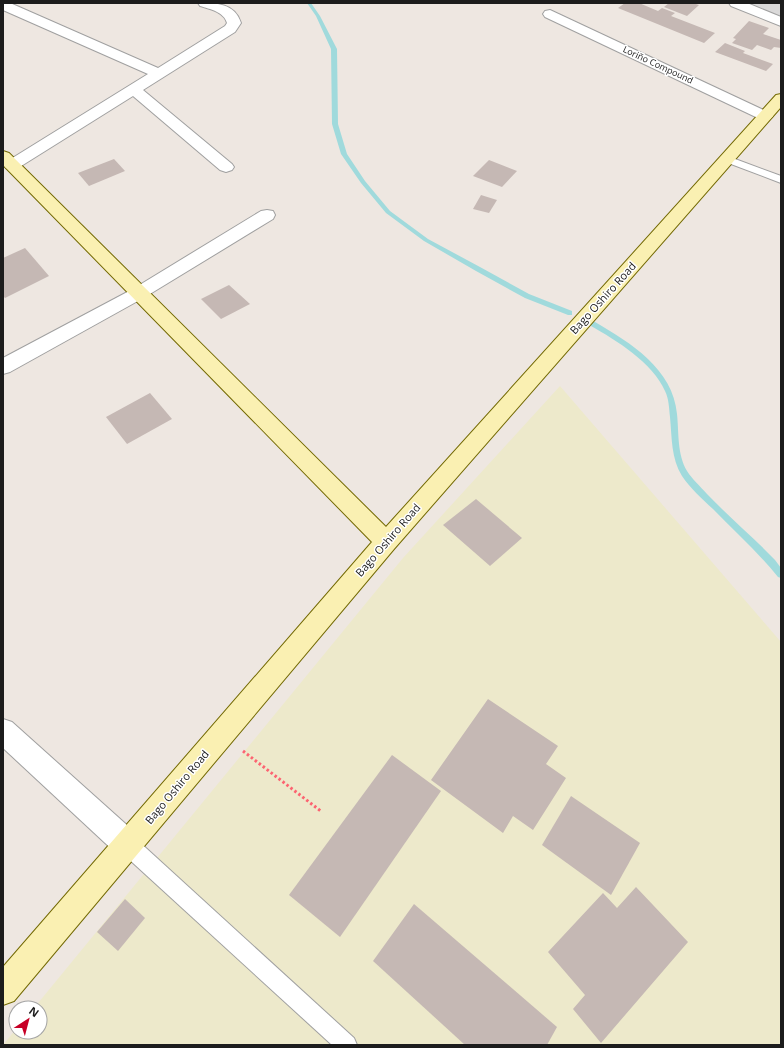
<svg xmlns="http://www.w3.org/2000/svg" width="784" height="1048" viewBox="0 0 784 1048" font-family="'Open Sans',sans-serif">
  <rect width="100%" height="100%" fill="#eee7e1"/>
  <path fill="#dad9d9" d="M 747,3 L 781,3 L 781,17 Z"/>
  <path fill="#ede9cb" d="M 560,386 L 781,642 L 781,1045 L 3,1045 L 16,1029 L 16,1032 L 40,1032 L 40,1008 L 34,1008 L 403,558 Z"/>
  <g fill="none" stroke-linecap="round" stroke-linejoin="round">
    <g fill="#a0dadc" fill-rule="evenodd">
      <path d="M 307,3 L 311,3 L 320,16 L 337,49 L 338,124 L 347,154 L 365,181 L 390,211 L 428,239 L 480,267 L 529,294 L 572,311 L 572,315 L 568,315 L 525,298 L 476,271 L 424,241 L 386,213 L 361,183 L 341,154 L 332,124 L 331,49 L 316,16 Z"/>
      <path d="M 591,322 L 595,322 C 631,343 673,369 677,414 C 679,433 677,454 687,471 C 692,479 700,486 707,494 C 729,517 753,537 775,560 L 781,568 L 781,578 L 778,577 C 758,552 735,532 713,509 C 702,499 690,488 682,476 C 671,458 672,438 670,417 C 669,408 669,399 665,391 C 653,363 616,340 591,326 Z"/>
    </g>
  </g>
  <g fill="#c5b8b4">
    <path d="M 625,3 L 639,3 L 658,11 L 662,8 L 675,13 L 671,16 L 715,33 L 704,43 L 618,8 Z"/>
    <path d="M 669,3 L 693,3 L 699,5 L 687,16 L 664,7 Z"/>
    <path d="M 749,21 L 769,28 L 763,34 L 781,40 L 781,48 L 774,47 L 771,50 L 757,45 L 752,50 L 732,43 L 736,39 L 733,38 Z"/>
    <path d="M 725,43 L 745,51 L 743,53 L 773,64 L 766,71 L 715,52 Z"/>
    <path d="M 114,159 L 125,171 L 89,186 L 78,173 Z"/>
    <path d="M 489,160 L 517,171 L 502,187 L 473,176 Z"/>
    <path d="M 481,195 L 497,200 L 489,213 L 473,209 Z"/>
    <path d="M 25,248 L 49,276 L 5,298 L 3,296 L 3,258 Z"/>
    <path d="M 229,285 L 250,304 L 221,319 L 201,299 Z"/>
    <path d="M 150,393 L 172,419 L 127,444 L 106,417 Z"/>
    <path d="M 476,499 L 522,538 L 490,566 L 443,525 Z"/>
    <path d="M 488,699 L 558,746 L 546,764 L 566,778 L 533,830 L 513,816 L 503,833 L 431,780 Z"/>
    <path d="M 392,755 L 441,791 L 340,937 L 289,895 Z"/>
    <path d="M 571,796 L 640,843 L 611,895 L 542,845 Z"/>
    <path d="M 636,887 L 688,942 L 601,1043 L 573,1009 L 585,995 L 548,952 L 603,893 L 617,908 Z"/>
    <path d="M 125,899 L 145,918 L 118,951 L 97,932 Z"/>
    <path d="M 414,904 L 557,1027 L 547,1045 L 465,1045 L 373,961 Z"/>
  </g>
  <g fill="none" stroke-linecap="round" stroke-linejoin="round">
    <g stroke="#a0a0a0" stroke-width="2">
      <g id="lane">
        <path d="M 727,156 L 781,176 L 781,183 L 723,161 L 722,159 Z"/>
        <path d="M 128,836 L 135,838 L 354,1038 L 357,1045 L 332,1045 L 121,852 L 119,845 L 121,838 Z"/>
      </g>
    </g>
    <g stroke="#a0a0a0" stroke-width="2">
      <g id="street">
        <path d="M 3,3 L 10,3 L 158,68 L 225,26 L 227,23 C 224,12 210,9 200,6 L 198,3 C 216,3 235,3 241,23 L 235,32 L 143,90 L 232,164 L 234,167 L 232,170 L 226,172 L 220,170 L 133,96 L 18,168 L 12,170 L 6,168 L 4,165 L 6,162 L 148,74 L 3,10 Z"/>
        <path d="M 729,3 L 747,3 L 781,17 L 781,26 L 731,6 Z"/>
        <path d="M 550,10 L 770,113 L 773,116 L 770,119 L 765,121 L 760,119 L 545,17 L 543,14 L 545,11 Z"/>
        <path d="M 267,210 L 273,211 L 275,215 L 273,219 L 145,297 L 10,372 L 3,374 L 3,358 L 133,289 L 261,211 Z"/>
        <path d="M 3,719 L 12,722 L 138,835 L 142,845 L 138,855 L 128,859 L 118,855 L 3,748 Z"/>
      </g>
    </g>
    <g stroke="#736903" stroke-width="2">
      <path id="secondary" d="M 781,94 L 781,107 L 394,549 L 14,1001 L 3,1005 L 3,967 L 372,542 L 3,165 L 3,151 L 9,153 L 386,527 L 776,95 Z"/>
    </g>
    <path stroke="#fc6471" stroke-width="3" stroke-dasharray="2.5 2.5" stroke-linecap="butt" d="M 243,751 L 322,812"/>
    <use href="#lane" fill="#fff" fill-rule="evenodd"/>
    <use href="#street" fill="#fff" fill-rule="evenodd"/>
    <use href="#secondary" fill="#faf0b2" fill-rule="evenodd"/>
  </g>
  <g text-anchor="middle" stroke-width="3" stroke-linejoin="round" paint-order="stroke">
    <g font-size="9" fill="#1c1c1c" stroke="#fff">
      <text transform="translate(658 65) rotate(25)" y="3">Loriño Compound</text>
    </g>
    <g font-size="11" fill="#1c1c1c" stroke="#fff">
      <text transform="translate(603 298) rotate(-48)" y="4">Bago Oshiro Road</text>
      <text transform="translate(388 540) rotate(-49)" y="4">Bago Oshiro Road</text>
      <text transform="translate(177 787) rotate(-50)" y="4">Bago Oshiro Road</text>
    </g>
  </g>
  <rect width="784" height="1048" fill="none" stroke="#1c1c1c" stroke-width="8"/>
  <g transform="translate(28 1020) rotate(36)"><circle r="19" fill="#ffffff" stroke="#a4a4a4"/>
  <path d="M0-3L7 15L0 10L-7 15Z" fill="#c70026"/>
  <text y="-6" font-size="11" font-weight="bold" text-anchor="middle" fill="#1c1c1c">N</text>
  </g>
</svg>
